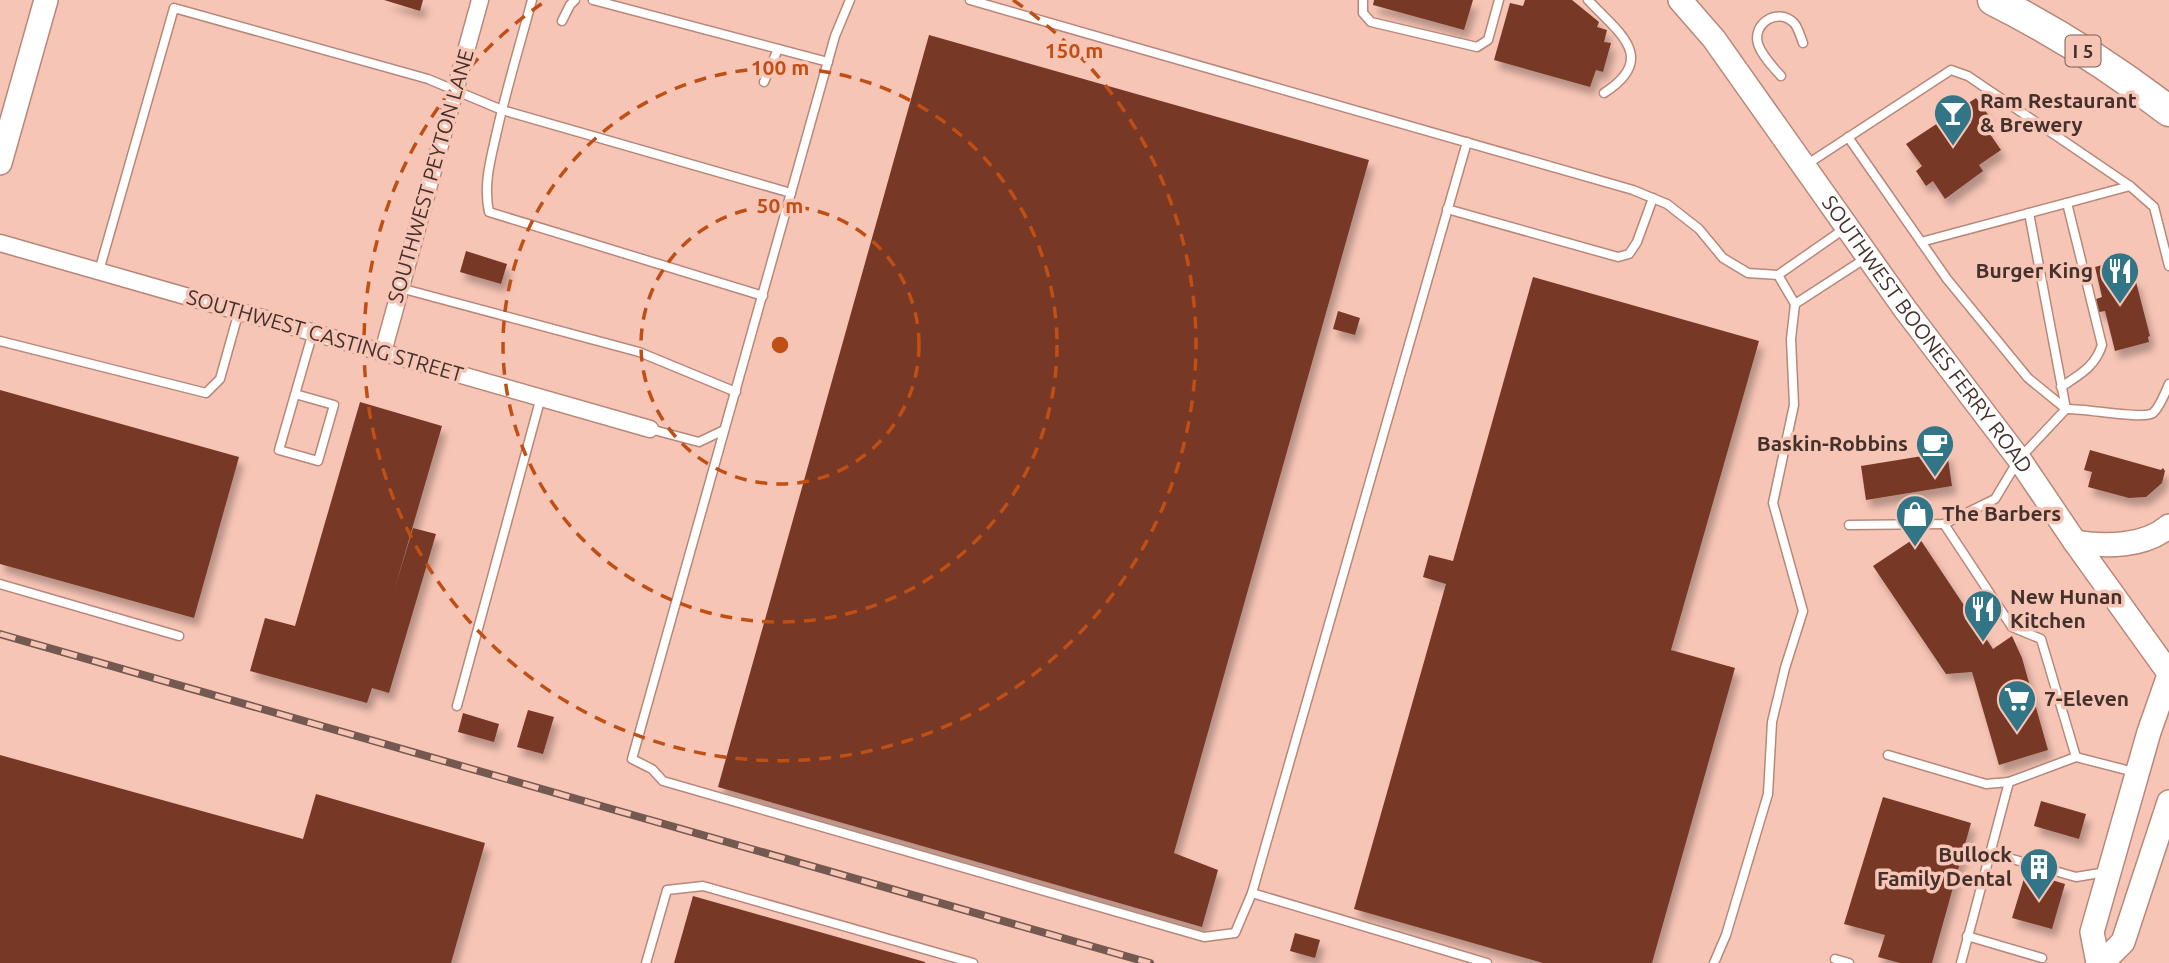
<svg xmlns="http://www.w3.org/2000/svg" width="2169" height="963" viewBox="0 0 2169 963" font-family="Ubuntu,sans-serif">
  <defs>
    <filter id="shadow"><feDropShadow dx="4.5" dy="8" stdDeviation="3.5" flood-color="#0004"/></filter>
  </defs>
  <rect width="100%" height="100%" fill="#f7c5b6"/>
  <g fill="#773826" filter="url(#shadow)">
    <path d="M 384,0 L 423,0 L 420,11 Z"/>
    <path d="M 1374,0 L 1473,0 L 1464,30 L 1373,5 Z"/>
    <path d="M 1525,0 L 1572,0 L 1599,22 L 1597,27 L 1607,30 L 1604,42 L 1611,43 L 1603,72 L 1596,70 L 1590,87 L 1494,60 L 1510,3 L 1523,6 Z"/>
    <path d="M 929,35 L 1369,160 L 1174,853 L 1218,870 L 1202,927 L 718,787 Z"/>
    <path d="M 1976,98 L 1989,116 L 1981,121 L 2001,150 L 1979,165 L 1983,171 L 1945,199 L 1933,181 L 1926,186 L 1916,171 L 1922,166 L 1906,144 Z"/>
    <path d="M 466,251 L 507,264 L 501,284 L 460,272 Z"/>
    <path d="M 2125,259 L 2130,280 L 2135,278 L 2150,336 L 2148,337 L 2149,342 L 2115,351 L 2105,311 L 2099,312 L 2096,299 L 2102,297 L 2095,267 Z"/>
    <path d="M 1533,277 L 1759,341 L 1671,650 L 1735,668 L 1652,963 L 1543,963 L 1354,909 L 1446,584 L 1423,577 L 1429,555 L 1453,561 Z"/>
    <path d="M 1338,311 L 1360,318 L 1355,335 L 1333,329 Z"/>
    <path d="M 0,390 L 239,457 L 194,618 L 0,564 Z"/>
    <path d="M 360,402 L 442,426 L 394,591 L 413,528 L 436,534 L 389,693 L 372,688 L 367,703 L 250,671 L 265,618 L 295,626 Z"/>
    <path d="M 2090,450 L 2161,470 L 2163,468 L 2165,471 L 2162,483 L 2146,497 L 2129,498 L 2088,487 L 2092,472 L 2084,470 Z"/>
    <path d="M 1947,452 L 1952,486 L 1866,500 L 1861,466 Z"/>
    <path d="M 1918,536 L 1993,649 L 2012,636 L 2022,658 L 2048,750 L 1999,765 L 1972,672 L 1946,674 L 1873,566 Z"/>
    <path d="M 528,710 L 554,717 L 543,754 L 517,747 Z"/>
    <path d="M 463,713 L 499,724 L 494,742 L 458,732 Z"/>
    <path d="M 0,755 L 303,839 L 316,794 L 485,843 L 451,963 L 0,963 Z"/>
    <path d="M 1883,797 L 1971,823 L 1932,963 L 1900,963 L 1878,957 L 1885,935 L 1844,924 Z"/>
    <path d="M 2041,801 L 2086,814 L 2079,839 L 2034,826 Z"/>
    <path d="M 2026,872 L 2065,884 L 2052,929 L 2012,918 Z"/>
    <path d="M 693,896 L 925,962 L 925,963 L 674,963 Z"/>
    <path d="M 1295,933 L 1320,940 L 1315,958 L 1290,951 Z"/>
  </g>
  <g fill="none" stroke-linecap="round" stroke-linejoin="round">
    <g stroke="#b7887a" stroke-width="11">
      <g id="lane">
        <path d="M 532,0 C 520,44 507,87 497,131 C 491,158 483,184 489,212 L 763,296"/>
        <path d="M 593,0 L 828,62"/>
        <path d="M 850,0 L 835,36 L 632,759 L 652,769 L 663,781 L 1204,937 L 1235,933 L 1252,893 L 1467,142"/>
        <path d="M 970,0 L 1633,190 L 1667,204 L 1699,229 L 1723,258 L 1748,273 L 1778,275 L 1844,229"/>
        <path d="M 1363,0 L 1363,13 L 1371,22 L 1477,47 L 1488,40 L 1499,0"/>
        <path d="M 1588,0 C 1618,32 1659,58 1604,93"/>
        <path d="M 562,21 L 570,5 L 575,0"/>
        <path d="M 1781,76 C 1773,67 1762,56 1758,44 C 1752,23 1778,7 1794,23 C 1798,27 1801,38 1803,43"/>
        <path d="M 764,82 L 778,49"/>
        <path d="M 1848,137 L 1947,279 L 2028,378 L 2066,409 L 2029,213"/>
        <path d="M 1806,165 L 1951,70 L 1968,76 L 2130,186 L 2154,207 L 2169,266"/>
        <path d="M 1447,209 L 1618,257 L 1629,254 L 1637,242 L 1653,198"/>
        <path d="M 1921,242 L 2130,186"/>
        <path d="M 99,271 L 174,8 L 428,79 L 502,110 L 791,193"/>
        <path d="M 400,288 L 639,352 L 736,392"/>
        <path d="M 1795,304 L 1866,258"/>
        <path d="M 0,341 L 206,393 L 220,379 L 239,311"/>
        <path d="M 2061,387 C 2079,375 2095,367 2102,345 L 2067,203"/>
        <path d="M 295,394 L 334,405 L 318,461 L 279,450 L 313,332"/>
        <path d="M 650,429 L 699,442 L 722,431"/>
        <path d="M 1944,524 L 2012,627 L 2041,639 L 2076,757"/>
        <path d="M 1849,525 L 1944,524 L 1995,499 L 2019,459 L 2066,409 C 2084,408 2143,420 2153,413 C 2160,407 2165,393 2169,384"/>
        <path d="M 0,584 L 179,636"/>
        <path d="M 457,706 L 541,397"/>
        <path d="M 1888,755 L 1986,784 L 2009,782"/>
        <path d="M 1991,853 L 2076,877 L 2106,872"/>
        <path d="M 1252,893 L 1487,963"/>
        <path d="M 1967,936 L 2042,958"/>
        <path d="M 1835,959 L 1849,963"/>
        <path d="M 646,963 L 667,890 L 703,886 L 973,963"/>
        <path d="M 1714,963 L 1726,935 L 1768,794 L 1772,722 L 1785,668 L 1803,611 L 1773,503 L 1794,405 L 1791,339 L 1795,304 L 1778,275"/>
        <path d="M 1961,963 L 2009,782 L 2076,757 L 2134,772"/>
      </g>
    </g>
    <g stroke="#b7887a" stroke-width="19">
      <g id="street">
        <path d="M 0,243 L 650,429"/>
        <path d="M 383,352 L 480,0"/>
      </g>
    </g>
    <g stroke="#b7887a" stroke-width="26">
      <g id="secondary">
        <path id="s1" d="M 1680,0 L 1714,39 L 1905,309 L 2019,459 L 2075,542 L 2169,673"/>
        <path d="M 0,163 L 46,0"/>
        <path d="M 2075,542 C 2105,547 2145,547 2169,526"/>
        <path d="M 2098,963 L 2092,932 L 2149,732 L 2169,675"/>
        <path d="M 2102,963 L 2123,942 L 2169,802"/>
      </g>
    </g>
    <g stroke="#b7887a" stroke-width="33">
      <path id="highway" d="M 1993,0 C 2055,31 2114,69 2169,111"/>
    </g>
    <use href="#lane" stroke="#fff" stroke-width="8"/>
    <use href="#street" stroke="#fff" stroke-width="16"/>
    <use href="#secondary" stroke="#fff" stroke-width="23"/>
    <use href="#highway" stroke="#fff" stroke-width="30"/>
    <g stroke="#745951" stroke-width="8">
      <path id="rail" d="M 0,634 L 1150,963"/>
    </g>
    <use href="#rail" stroke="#f7c5b6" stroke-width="5" stroke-dasharray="16" stroke-linecap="butt"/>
  </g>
  <g fill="none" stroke="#bf4f14" stroke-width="3.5" stroke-dasharray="12 9">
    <circle cx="780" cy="345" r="139"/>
    <circle cx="780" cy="345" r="277"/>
    <path d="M1013 0A416 416 0 1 1 547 0"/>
  </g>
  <defs>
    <g id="bar-pin" transform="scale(2.0125)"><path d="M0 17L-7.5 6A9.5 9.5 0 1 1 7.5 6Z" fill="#327586" stroke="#f7c5b6"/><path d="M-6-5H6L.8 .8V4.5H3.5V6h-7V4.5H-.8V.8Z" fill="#fff"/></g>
    <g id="restaurant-pin" transform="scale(2.0125)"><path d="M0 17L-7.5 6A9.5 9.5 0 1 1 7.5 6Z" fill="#327586" stroke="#f7c5b6"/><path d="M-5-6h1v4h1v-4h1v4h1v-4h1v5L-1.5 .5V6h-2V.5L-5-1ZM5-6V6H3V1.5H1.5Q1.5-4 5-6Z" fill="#fff"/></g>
    <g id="cafe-pin" transform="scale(2.0125)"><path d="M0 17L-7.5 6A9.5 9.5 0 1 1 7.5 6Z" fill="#327586" stroke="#f7c5b6"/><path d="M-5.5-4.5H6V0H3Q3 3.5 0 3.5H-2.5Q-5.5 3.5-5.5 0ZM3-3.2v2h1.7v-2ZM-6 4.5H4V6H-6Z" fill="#fff"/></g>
    <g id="shop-pin" transform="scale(2.0125)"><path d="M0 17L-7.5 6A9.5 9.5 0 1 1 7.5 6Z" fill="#327586" stroke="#f7c5b6"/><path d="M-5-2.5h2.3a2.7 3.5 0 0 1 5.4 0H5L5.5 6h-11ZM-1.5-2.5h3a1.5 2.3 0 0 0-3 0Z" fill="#fff"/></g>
    <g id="supermarket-pin" transform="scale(2.0125)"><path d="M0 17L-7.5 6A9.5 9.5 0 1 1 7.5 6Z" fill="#327586" stroke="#f7c5b6"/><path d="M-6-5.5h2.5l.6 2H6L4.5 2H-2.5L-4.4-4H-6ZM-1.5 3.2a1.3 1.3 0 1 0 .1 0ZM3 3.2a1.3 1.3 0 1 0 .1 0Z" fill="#fff"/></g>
    <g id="building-pin" transform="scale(2.0125)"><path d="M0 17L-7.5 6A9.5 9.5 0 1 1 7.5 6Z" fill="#327586" stroke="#f7c5b6"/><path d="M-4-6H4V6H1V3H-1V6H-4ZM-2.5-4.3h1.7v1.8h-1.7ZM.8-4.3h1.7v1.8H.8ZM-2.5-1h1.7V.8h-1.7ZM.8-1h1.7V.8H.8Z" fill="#fff"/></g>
  </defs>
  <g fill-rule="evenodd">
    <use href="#bar-pin" x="1953" y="113"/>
    <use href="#restaurant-pin" x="2120" y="271"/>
    <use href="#cafe-pin" x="1935" y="444"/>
    <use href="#shop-pin" x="1915" y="514"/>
    <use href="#restaurant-pin" x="1983" y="609"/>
    <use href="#supermarket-pin" x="2017" y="699"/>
    <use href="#building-pin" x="2039" y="867"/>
  </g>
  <g text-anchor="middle" stroke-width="7" stroke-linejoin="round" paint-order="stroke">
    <rect fill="#f7c5b6" stroke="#7a5d55" stroke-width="2" x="2065.5" y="35.5" width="35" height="31" rx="5"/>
    <g font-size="19" font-weight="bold" fill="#44312b">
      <text x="2083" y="58">I 5</text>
    </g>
    <g font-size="21" font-weight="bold" fill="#44312b" stroke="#f7c5b6" text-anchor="start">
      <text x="1980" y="108">Ram Restaurant<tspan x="1980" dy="24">&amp; Brewery</tspan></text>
      <text x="2093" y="278" text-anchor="end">Burger King</text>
      <text x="1908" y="451" text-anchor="end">Baskin-Robbins</text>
      <text x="1942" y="521">The Barbers</text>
      <text x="2010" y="604">New Hunan<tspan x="2010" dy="24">Kitchen</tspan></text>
      <text x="2044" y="706">7-Eleven</text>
      <text x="2012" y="862" text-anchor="end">Bullock<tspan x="2012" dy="24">Family Dental</tspan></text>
    </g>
    <g font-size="21" fill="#44312b" stroke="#f7c5b6">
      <text transform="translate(431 176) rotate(-74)" y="7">SOUTHWEST PEYTON LANE</text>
      <text dy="7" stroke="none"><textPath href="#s1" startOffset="416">SOUTHWEST BOONES FERRY ROAD</textPath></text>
      <text transform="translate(325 336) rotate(16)" y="7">SOUTHWEST CASTING STREET</text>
    </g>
  </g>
  <circle cx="780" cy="345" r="10" fill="#bf4f14" stroke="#f7c5b6" stroke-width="3.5"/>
  <g font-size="21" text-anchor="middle" font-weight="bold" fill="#bf4f14" stroke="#f7c5b6" stroke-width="7" stroke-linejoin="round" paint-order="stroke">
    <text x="1074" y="58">150 m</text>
    <text x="780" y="75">100 m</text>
    <text x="780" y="213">50 m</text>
  </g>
</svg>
